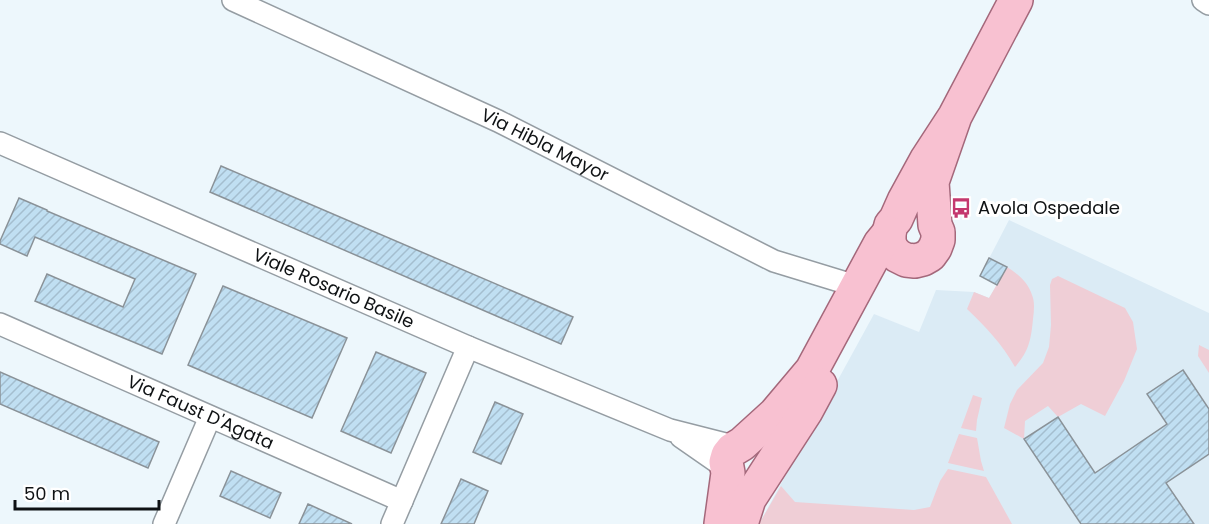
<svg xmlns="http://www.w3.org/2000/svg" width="1209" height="524" viewBox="0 0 1209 524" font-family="Poppins,sans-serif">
  <defs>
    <pattern id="building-hatch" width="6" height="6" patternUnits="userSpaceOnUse" patternTransform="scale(1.5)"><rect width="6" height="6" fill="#c0dff2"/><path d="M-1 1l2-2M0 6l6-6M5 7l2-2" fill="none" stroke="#a4becf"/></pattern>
  </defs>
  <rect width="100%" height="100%" fill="#edf7fc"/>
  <path fill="#dbebf5" d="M 1009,220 L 1209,313 L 1209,524 L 759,524 L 874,314 L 919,332 L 936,290 L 974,292 L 989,298 L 997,285 L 980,276 Z"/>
  <g fill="#efced6">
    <path d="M 1007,267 C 1018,274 1028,282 1032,295 C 1035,302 1034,311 1033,319 C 1031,340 1029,351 1015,367 C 1002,344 986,327 967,309 L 974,292 L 989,298 Z"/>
    <path d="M 1058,276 L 1125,308 L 1133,322 L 1137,349 L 1124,381 L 1105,416 L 1081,404 L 1058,417 L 1048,406 L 1025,421 L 1024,439 L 1004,428 L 1010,404 L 1017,390 L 1043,363 L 1049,347 L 1051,325 L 1050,285 L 1052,279 Z"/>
    <path d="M 1199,345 L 1209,350 L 1209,373 L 1198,356 Z"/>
    <path d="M 973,395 L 982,398 L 977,420 L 976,431 L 961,428 Z"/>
    <path d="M 959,434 L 977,438 L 981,461 L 984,471 L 948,463 Z"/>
    <path d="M 948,469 L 986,477 L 1012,524 L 759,524 L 781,486 L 795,502 L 914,510 L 930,507 L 940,481 Z"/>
  </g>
  <g fill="url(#building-hatch)" stroke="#8a9298" stroke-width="1.5">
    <path d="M 221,166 L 573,317 L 561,344 L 210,192 Z"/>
    <path d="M 19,198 L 47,210 L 47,211 L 196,274 L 162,354 L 35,301 L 47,274 L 123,307 L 135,279 L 35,237 L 27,256 L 0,244 L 0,241 Z"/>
    <path d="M 989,258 L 1007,267 L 997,285 L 980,276 Z"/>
    <path d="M 223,286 L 347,338 L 312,418 L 188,365 Z"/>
    <path d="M 376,352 L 426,373 L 391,453 L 341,431 Z"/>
    <path d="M 1183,370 L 1209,409 L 1209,454 L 1166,483 L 1194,524 L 1081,524 L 1024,439 L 1058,417 L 1095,473 L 1167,424 L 1147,394 Z"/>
    <path d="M 0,372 L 159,442 L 148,468 L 0,404 Z"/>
    <path d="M 495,402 L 523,414 L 501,464 L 473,452 Z"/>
    <path d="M 231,471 L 281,493 L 270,518 L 220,496 Z"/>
    <path d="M 461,479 L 488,491 L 479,512 L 474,524 L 441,524 Z"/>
    <path d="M 308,504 L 352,524 L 299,524 Z"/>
  </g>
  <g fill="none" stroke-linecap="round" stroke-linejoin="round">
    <g stroke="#959da3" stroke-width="24">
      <g id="minor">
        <path id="s1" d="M 233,0 L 498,121 L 774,261 L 846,283 L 858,285"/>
        <path d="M 1203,0 L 1209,4"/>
        <path id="s2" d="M 0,143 L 468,347 L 670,430 L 725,444 L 738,446"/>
        <path id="s3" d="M 0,324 L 402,501"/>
        <path d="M 681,437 L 727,469"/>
        <path d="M 164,524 L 210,417"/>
        <path d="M 392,524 L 468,347"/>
      </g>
    </g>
    <g stroke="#a4687b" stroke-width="36">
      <g id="primary">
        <path d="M 955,116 L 932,182 L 935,225 L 938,232 L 938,240 L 935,248 L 930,255 L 923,259 L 915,261 L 906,260 L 898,256 L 892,250 L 889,242 L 889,233 L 891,225 L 896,219 L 904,201 L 927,159 L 955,116 L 1016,0"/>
        <path d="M 721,524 L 728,473 L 726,462 L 728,455 L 732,450 L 742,444 L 775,414 L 812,370 L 880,244 L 889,233"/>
        <path d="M 741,524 L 749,499 L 806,411 L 820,385"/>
      </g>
    </g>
    <use href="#minor" stroke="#fff" stroke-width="21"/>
    <use href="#primary" stroke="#f8c1d1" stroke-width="33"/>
  </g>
  <defs>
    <g id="bus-bare" transform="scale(1.62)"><path d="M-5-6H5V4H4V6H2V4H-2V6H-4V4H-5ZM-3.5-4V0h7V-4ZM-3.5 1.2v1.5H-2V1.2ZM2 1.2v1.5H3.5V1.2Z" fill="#c4386e" stroke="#fff" stroke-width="2.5" paint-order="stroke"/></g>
  </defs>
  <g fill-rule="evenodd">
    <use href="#bus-bare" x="961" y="208"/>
  </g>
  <g text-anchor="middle" stroke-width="6" stroke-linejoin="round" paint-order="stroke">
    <g font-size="18" fill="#0f1214" stroke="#fff">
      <text dy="6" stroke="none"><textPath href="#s1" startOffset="344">Via Hibla Mayor</textPath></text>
      <text dy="6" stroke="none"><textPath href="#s2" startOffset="364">Viale Rosario Basile</textPath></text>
      <text dy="6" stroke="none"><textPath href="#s3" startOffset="219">Via Faust D'Agata</textPath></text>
    </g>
    <g font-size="18" fill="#0f1214" stroke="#fff" text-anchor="start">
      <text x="978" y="214">Avola Ospedale</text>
    </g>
  </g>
  <path d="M15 500v9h144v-9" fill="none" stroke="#0f1214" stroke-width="3"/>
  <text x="24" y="500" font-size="18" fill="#0f1214" stroke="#ffffff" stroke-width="4.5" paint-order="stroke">50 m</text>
</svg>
